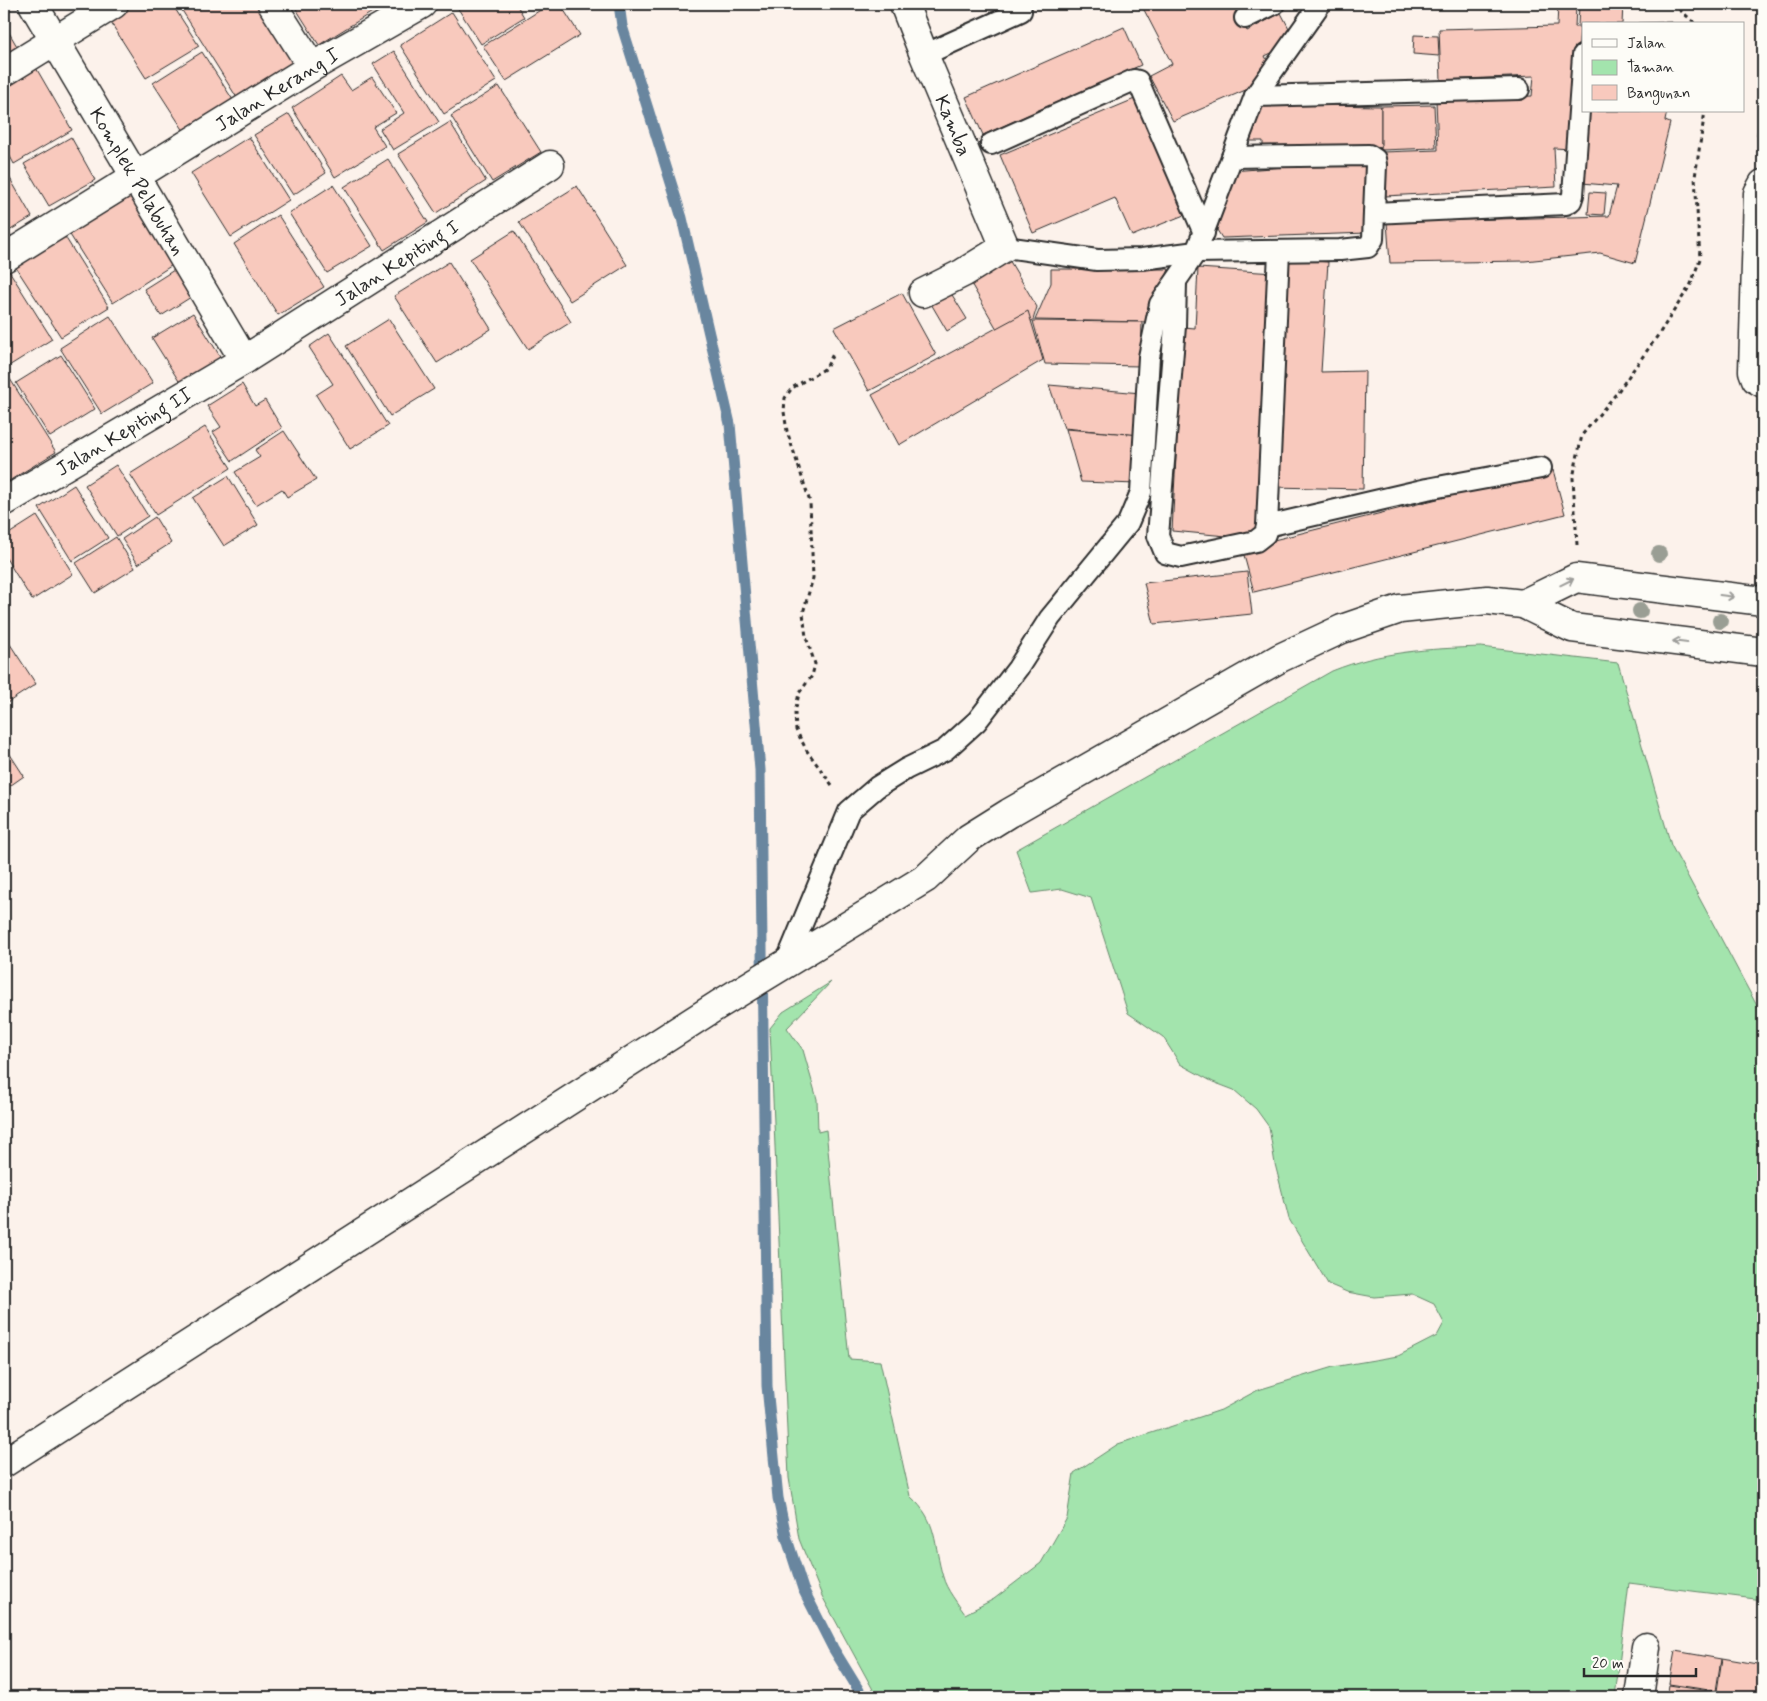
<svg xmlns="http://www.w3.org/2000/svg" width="1767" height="1701" viewBox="0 0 1767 1701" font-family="Mynerve,sans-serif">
  <rect width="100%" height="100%" fill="#fcf2eb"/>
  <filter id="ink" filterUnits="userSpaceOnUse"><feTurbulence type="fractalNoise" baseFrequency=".02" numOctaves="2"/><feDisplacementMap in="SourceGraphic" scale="10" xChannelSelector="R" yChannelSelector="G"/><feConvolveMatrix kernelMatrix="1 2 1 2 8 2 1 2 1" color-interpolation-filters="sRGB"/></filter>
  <g filter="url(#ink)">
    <path fill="#a3e4ad" stroke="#67886c" d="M 1481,647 L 1618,663 L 1671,845 L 1763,1017 L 1763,1600 L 1629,1583 L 1615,1697 L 877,1697 L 822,1596 L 799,1539 L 789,1478 L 770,1028 L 783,1012 L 831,982 L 787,1028 L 803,1050 L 817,1099 L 818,1132 L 826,1130 L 849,1359 L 880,1361 L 910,1496 C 939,1522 933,1544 943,1577 C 946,1589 958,1604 965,1614 L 994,1599 L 1041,1563 L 1067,1518 L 1074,1473 L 1118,1444 L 1221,1410 L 1258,1390 L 1333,1367 L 1398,1356 L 1437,1336 L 1444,1323 L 1434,1304 L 1412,1294 L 1374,1297 L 1347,1292 L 1328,1284 L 1289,1219 L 1275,1164 L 1269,1127 L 1256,1109 L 1234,1090 L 1213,1082 L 1180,1064 L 1163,1037 L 1128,1013 L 1091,898 L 1062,889 L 1032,893 L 1016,850 L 1332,671 C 1382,651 1427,649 1481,647 Z"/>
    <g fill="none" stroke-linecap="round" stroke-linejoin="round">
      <path stroke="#69869f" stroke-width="11" d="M 619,4 L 622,26 L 682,218 L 730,424 L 760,770 L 767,1386 L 778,1498 L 786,1536 L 803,1589 L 833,1648 L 863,1697"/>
    </g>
    <g fill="#f8c9bd" stroke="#2b2b2b">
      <path d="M 123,4 L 172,4 L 199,46 L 146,78 L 106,15 Z"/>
      <path d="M 178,4 L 266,4 L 302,62 L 239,101 Z"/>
      <path d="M 293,4 L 381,4 L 382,6 L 319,45 Z"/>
      <path d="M 455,4 L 516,4 L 524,17 L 481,44 Z"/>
      <path d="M 550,4 L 560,4 L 580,35 L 506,81 L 483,46 Z"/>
      <path d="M 1141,4 L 1251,4 L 1236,11 L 1247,31 L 1281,13 L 1292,34 L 1277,45 L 1280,49 L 1265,56 L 1271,68 L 1255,86 L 1173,121 L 1149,76 L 1172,64 Z"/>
      <path d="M 1579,4 L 1623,4 L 1622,24 L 1583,24 L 1583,26 L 1578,26 Z"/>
      <path d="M 1558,5 L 1576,6 L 1575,27 L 1580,27 L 1571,149 L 1554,148 L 1556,187 L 1385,196 L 1383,152 L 1438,150 L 1436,100 L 1532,96 L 1534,76 L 1441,80 L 1439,29 L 1557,26 Z"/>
      <path d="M 452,12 L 496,81 L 444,114 L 400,45 Z"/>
      <path d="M 1672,22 L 1672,24 L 1638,24 L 1638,23 Z"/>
      <path d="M 4,24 L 18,48 L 4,56 Z"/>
      <path d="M 1124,27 L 1141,65 L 983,135 L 966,97 Z"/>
      <path d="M 1414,35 L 1438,36 L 1439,56 L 1413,54 Z"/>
      <path d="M 394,51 L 439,122 L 393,150 L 380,129 L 404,113 L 373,64 Z"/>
      <path d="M 202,52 L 233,100 L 184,131 L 153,83 Z"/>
      <path d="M 32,61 L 72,130 L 14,164 L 4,145 L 4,77 Z"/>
      <path d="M 341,76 L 351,90 L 372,77 L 396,113 L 373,127 L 385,146 L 335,177 L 292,108 Z"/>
      <path d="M 1763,84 L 1763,136 L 1757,135 Z"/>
      <path d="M 499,86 L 541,152 L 492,182 L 451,116 Z"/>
      <path d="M 1137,98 L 1184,215 L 1132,236 L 1115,198 L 1033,233 L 1000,155 Z"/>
      <path d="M 1260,104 L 1381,106 L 1381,151 L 1263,150 L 1263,141 L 1245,141 Z"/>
      <path d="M 1434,105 L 1436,148 L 1381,150 L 1381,106 Z"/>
      <path d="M 1585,111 L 1667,111 L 1665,121 L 1670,123 L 1635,263 L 1600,253 L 1525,261 L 1390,263 L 1387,222 L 1609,216 L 1617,186 L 1582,183 Z"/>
      <path d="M 289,114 L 326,173 L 293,195 L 254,135 Z"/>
      <path d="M 450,122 L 486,181 L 436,213 L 398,154 Z"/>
      <path d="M 71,137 L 95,180 L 49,206 L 24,164 Z"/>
      <path d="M 249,137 L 289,200 L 231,237 L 191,173 Z"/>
      <path d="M 388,159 L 428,222 L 384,250 L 344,187 Z"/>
      <path d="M 1366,161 L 1368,233 L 1222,238 L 1217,230 L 1231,171 Z"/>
      <path d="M 4,168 L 32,217 L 4,234 Z"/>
      <path d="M 333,185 L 372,246 L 327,273 L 289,213 Z"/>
      <path d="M 577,186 L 627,265 L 570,301 L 519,222 Z"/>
      <path d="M 132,191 L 177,262 L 113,303 L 67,230 Z"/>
      <path d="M 1590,192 L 1606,193 L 1604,215 L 1588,214 Z"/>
      <path d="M 278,215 L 324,287 L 278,315 L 234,244 Z"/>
      <path d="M 514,231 L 571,322 L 528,349 L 470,259 Z"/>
      <path d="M 62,232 L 109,307 L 61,337 L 13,263 Z"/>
      <path d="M 1008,258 L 1037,307 L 1033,320 L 1002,338 L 969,280 Z"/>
      <path d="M 1287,259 L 1328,262 L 1321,372 L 1365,371 L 1363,489 L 1273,487 Z"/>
      <path d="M 449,262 L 491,329 L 437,363 L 394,296 Z"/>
      <path d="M 1198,268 L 1274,273 L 1259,539 L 1172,531 L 1183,327 L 1195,328 Z"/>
      <path d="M 8,269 L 52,339 L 4,369 L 4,271 Z"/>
      <path d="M 1051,269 L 1169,269 L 1150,322 L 1035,320 L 1051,283 Z"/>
      <path d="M 174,270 L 191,297 L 161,316 L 144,289 Z"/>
      <path d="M 949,290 L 967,319 L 947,331 L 930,302 Z"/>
      <path d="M 902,293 L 936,355 L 869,391 L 834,328 Z"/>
      <path d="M 1028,311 L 1043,360 L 899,445 L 872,395 Z"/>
      <path d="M 193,313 L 223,361 L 182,386 L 152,338 Z"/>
      <path d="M 110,316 L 153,383 L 102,414 L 60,348 Z"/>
      <path d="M 389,319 L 434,389 L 390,416 L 346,346 Z"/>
      <path d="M 1033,321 L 1142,322 L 1141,366 L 1045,364 Z"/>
      <path d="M 329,333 L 388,426 L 350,449 L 316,395 L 333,384 L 309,347 Z"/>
      <path d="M 61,355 L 95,409 L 50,437 L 16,383 Z"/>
      <path d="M 10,379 L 56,452 L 4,484 L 4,383 Z"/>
      <path d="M 242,384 L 255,406 L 265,400 L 282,428 L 232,461 L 213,432 L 221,427 L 207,406 Z"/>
      <path d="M 1049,385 L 1141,393 L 1137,435 L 1064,428 Z"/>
      <path d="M 205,427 L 231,468 L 156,515 L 130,474 Z"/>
      <path d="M 1066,429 L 1142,435 L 1137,484 L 1081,482 Z"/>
      <path d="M 284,431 L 316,480 L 287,497 L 282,489 L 256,505 L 235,472 L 260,457 L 255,450 Z"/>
      <path d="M 116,465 L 148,516 L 117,536 L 85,485 Z"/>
      <path d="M 1553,470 L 1565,514 L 1254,592 L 1242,548 Z"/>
      <path d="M 228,476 L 258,525 L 224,546 L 193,498 Z"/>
      <path d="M 74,485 L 108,538 L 72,561 L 39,508 Z"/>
      <path d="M 37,516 L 73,574 L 32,600 L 4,555 L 4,537 Z"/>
      <path d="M 155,517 L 171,543 L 138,564 L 122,539 Z"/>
      <path d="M 116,537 L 135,568 L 95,593 L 76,563 Z"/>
      <path d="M 1247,572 L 1252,614 L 1154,624 L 1144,583 Z"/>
      <path d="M 4,635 L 36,684 L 4,705 Z"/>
      <path d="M 4,745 L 24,776 L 4,790 Z"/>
      <path d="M 1675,1651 L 1721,1659 L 1716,1691 L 1669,1684 Z"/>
      <path d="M 1722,1658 L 1763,1665 L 1763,1697 L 1717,1691 Z"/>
      <path d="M 1669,1685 L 1716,1692 L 1715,1697 L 1667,1697 Z"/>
      <path d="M 1717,1692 L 1750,1697 L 1716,1697 Z"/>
    </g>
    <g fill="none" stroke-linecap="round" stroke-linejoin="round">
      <g stroke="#2b2b2b" stroke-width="24">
        <g id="lane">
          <path d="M 1245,18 L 1274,4"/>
          <path d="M 924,55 L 1021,11"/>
          <path d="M 1255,96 L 1519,89"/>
          <path d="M 991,144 L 1134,80 L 1138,81 L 1204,233"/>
          <path d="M 1232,157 L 1369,155 L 1375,159 L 1376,165 L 1374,213"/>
          <path d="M 1005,247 L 1097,260 L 1142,259 L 1196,252 L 1340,250 L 1368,247 L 1373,239 L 1374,213 L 1566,204 L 1571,201 L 1573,195 L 1583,55"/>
          <path d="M 1279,251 L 1267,526 L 1427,489 L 1541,468"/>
          <path d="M 1176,282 L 1175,326 L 1158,536 L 1165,553 L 1181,557 L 1256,541 L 1265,534 L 1267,526"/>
          <path d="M 785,965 L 849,811 L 877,787 L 906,769 L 945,750 L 977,721 L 1018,668 L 1050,618 L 1128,523 L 1141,492 L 1149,357 L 1160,304 L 1196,252 L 1255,96 L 1320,4"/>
        </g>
      </g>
      <g stroke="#2b2b2b" stroke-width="31">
        <g id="street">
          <path id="s1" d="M 33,4 L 244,360"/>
          <path d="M 272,4 L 312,67"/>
          <path id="s2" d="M 904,4 L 924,55 L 1005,247 L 963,273 L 923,293"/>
          <path d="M 4,72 L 114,4"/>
          <path d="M 1763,184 L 1758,193 L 1753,371 L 1756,379 L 1763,383"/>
          <path id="s3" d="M 4,258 L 312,67 L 422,4"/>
          <path id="s4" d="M 4,502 L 244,360 L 550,165"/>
          <path d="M 1523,604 L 1576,578 L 1763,601"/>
          <path d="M 4,1463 L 718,1005 L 926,878 L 969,838 L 1009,813 L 1280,658 L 1342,629 L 1400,609 L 1487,600 L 1523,604 L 1572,628 L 1763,652"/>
          <path d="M 1639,1697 L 1646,1647"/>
        </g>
      </g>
      <g stroke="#2b2b2b" stroke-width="3" stroke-dasharray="4 4" stroke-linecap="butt">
        <path d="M 1673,4 L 1696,24"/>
        <path d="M 1577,545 L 1573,478 L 1582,435 L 1616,394 L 1659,334 L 1691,284 L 1700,259 L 1695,177 L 1705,111"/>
        <path d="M 832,785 L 807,751 L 796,730 L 795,713 L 799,693 L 812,676 L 815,664 L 806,637 L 803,613 L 813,578 L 810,502 L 787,431 L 784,412 L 785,398 L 792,388 L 826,368 L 834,352"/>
      </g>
      <use href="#lane" stroke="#fdfcf7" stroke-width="20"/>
      <use href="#street" stroke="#fdfcf7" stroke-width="28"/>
    </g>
    <g fill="#9a9e94">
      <circle cx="1659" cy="554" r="8"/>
      <circle cx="1640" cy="611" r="8"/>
      <circle cx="1720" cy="621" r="8"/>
    </g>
    <defs><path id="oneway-shaft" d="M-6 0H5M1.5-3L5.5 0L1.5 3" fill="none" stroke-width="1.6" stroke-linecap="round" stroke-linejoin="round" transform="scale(1.25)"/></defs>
    <g stroke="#9e9e9b">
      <use href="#oneway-shaft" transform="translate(1567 582) rotate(-26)"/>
      <use href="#oneway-shaft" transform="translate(1727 596) rotate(7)"/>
      <use href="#oneway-shaft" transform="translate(1680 642) rotate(-173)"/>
    </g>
  </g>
  <g text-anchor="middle" stroke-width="4" stroke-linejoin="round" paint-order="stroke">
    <g font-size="20" fill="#2b2b2b" stroke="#fdfcf7">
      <text dy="7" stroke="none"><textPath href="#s3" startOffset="321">Jalan Kerang I</textPath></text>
      <text dy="7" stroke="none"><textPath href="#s2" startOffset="131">Kamba</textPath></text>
      <text dy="7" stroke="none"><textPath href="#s1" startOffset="206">Komplek Pelabuhan</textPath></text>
      <text dy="7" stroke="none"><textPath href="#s4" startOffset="460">Jalan Kepiting I</textPath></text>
      <text dy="7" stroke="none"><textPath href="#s4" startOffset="139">Jalan Kepiting II</textPath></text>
    </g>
  </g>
  <rect width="1767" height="1701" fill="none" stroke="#fdfcf7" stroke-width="20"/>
  <rect x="10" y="10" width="1747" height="1681" fill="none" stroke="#2b2b2b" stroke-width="2" filter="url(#ink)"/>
  <rect x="1582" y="22" width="162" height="90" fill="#fdfcf7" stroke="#a9a8a5"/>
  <rect x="1592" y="39" width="25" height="8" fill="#fdfcf7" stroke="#a9a8a5"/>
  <text x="1627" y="48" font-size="15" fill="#2b2b2b">Jalan</text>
  <rect x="1592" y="60" width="25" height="15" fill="#a3e4ad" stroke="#a9a8a5"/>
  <text x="1627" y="72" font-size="15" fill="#2b2b2b">Taman</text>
  <rect x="1592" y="85" width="25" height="15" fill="#f8c9bd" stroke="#a9a8a5"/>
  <text x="1627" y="98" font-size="15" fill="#2b2b2b">Bangunan</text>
  <path d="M1584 1668v8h112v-8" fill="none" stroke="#2b2b2b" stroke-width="2.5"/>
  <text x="1592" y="1668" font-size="15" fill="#2b2b2b" stroke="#fdfcf7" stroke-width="4" paint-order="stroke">20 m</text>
</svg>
